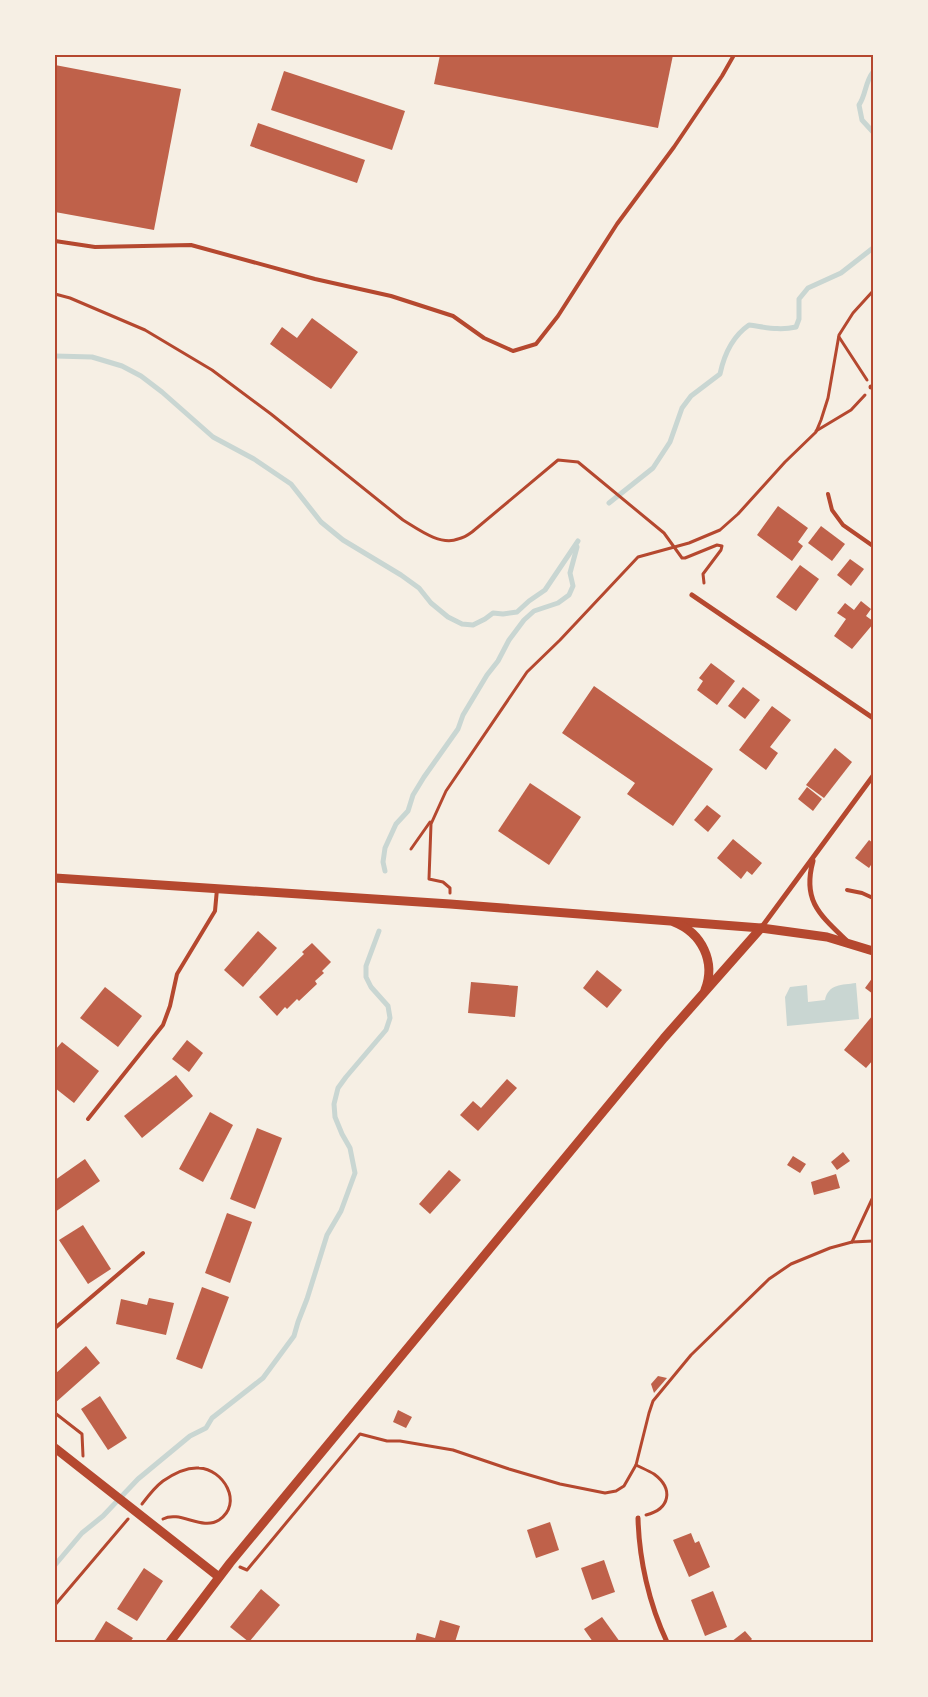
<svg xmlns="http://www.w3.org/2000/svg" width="928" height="1697" viewBox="0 0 928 1697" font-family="Poppins,sans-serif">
  <rect width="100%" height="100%" fill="#f6efe4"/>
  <path fill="#c9d6d2" d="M 856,983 L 859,1019 L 787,1026 L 785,997 L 790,987 L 807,985 L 808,1002 L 825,1000 C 828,984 842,985 856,983 Z"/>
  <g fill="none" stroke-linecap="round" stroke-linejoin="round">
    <g stroke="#c9d6d2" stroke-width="5">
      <path d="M 873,72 C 865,82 866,95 859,105 L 862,120 L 873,132"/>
      <path d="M 55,356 L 92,357 L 122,366 L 141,376 L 162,392 L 213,437 L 254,459 L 291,484 L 321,522 L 343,540 L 401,575 L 419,588 L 431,603 L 448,617 L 462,624 L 473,625 L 485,619 L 493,613 L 503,614 L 517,612 L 529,601 L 545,590 L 578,541"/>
      <path d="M 609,503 L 653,468 L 670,442 L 682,408 L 691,396 L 720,374 C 724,355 733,336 749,325 C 765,327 779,331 796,327 L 799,319 L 799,299 L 808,288 L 841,273 L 873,248"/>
      <path d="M 385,871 L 383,862 L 385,848 L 396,824 L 408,811 L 413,795 L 424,777 L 458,729 L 463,715 L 487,675 L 498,661 L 509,640 L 524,620 L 534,611 L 558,603 L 569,595 L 573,586 L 570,573 L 577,547"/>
      <path d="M 55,1565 L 82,1533 L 103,1516 L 138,1479 L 190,1436 L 206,1428 L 212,1418 L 263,1378 L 294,1336 L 298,1322 L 307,1299 L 327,1235 L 341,1211 L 355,1173 L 350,1148 L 342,1134 L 335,1117 L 334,1104 L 338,1088 L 346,1077 L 386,1030 L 390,1018 L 388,1006 L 371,987 L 366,977 L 366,966 L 379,931"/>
    </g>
  </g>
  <g fill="#bf614a">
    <path d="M 440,55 L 673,55 L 658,128 L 434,84 Z"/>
    <path d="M 55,65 L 181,89 L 154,230 L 55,212 Z"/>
    <path d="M 284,71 L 405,111 L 392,150 L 271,110 Z"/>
    <path d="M 258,123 L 365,160 L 357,183 L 250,146 Z"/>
    <path d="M 312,318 L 358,352 L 331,389 L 270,344 L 282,327 L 297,338 Z"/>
    <path d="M 778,506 L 808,528 L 798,542 L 803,546 L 792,561 L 757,535 Z"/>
    <path d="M 821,526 L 845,544 L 832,561 L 808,543 Z"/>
    <path d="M 850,559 L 864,569 L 851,586 L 837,575 Z"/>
    <path d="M 800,565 L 819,579 L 796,611 L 776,597 Z"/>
    <path d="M 861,601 L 871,609 L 866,616 L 873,621 L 873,624 L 852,649 L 834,636 L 846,619 L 837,613 L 845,603 L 854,610 Z"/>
    <path d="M 711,663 L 735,681 L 717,705 L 697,690 L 703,681 L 699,678 Z"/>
    <path d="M 594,686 L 713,769 L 673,826 L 627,794 L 635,783 L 562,733 Z"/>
    <path d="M 743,687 L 760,700 L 745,719 L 728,706 Z"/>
    <path d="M 772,706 L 791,720 L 770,747 L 778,753 L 766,770 L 739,750 Z"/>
    <path d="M 835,748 L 852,762 L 824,798 L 806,785 Z"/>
    <path d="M 530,783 L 581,817 L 549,865 L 498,831 Z"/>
    <path d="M 807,787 L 822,799 L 813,811 L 798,799 Z"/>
    <path d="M 707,805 L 721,816 L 708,832 L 694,820 Z"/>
    <path d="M 733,839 L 762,863 L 752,875 L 747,871 L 741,879 L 717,858 Z"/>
    <path d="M 869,840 L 873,843 L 873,862 L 869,868 L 855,858 Z"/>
    <path d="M 258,931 L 277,948 L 243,987 L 224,970 Z"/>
    <path d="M 312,943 L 331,962 L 322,971 L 324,973 L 315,981 L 317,984 L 299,1001 L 297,999 L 287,1009 L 285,1007 L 277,1016 L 259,997 L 304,954 L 302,952 Z"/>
    <path d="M 597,970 L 622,990 L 607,1008 L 583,988 Z"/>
    <path d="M 873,977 L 873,994 L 865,988 Z"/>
    <path d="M 471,982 L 518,986 L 515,1017 L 468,1013 Z"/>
    <path d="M 105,987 L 142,1016 L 118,1047 L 80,1018 Z"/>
    <path d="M 873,1015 L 873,1060 L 866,1068 L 844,1050 Z"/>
    <path d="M 187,1040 L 203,1053 L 189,1072 L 172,1059 Z"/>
    <path d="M 62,1042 L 99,1071 L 74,1103 L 55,1088 L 55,1050 Z"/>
    <path d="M 176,1075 L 193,1096 L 142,1138 L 124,1116 Z"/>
    <path d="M 507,1079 L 517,1088 L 478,1131 L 460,1115 L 473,1101 L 481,1108 Z"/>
    <path d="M 210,1112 L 233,1125 L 203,1182 L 179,1169 Z"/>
    <path d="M 257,1128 L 282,1138 L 255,1209 L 230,1199 Z"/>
    <path d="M 843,1152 L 850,1161 L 837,1170 L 831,1162 Z"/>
    <path d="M 793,1156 L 806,1164 L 800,1173 L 787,1165 Z"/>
    <path d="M 85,1159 L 100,1181 L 55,1212 L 55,1180 Z"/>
    <path d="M 449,1170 L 461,1180 L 430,1214 L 419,1204 Z"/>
    <path d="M 836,1174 L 840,1188 L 814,1195 L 811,1182 Z"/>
    <path d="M 227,1213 L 252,1222 L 230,1283 L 205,1273 Z"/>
    <path d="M 83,1225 L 111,1269 L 88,1284 L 59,1240 Z"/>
    <path d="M 202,1287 L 229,1297 L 202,1369 L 176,1359 Z"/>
    <path d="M 149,1298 L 174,1303 L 166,1335 L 116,1324 L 121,1299 L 147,1305 Z"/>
    <path d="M 86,1346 L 100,1363 L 55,1403 L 55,1374 Z"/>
    <path d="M 658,1376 L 667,1378 L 654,1393 L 651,1384 Z"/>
    <path d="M 100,1396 L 127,1438 L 108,1450 L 81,1409 Z"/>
    <path d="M 398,1410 L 412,1417 L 406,1428 L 393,1422 Z"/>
    <path d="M 550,1522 L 559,1550 L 536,1558 L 527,1530 Z"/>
    <path d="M 691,1533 L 695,1543 L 699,1541 L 710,1567 L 689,1577 L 673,1540 Z"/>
    <path d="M 604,1560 L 615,1592 L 592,1600 L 581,1568 Z"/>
    <path d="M 144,1568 L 163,1581 L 137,1621 L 117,1609 Z"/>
    <path d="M 261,1589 L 280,1605 L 249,1642 L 230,1627 Z"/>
    <path d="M 713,1591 L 727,1627 L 705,1636 L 691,1600 Z"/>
    <path d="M 602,1617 L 620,1642 L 593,1642 L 584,1629 Z"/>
    <path d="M 440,1620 L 460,1626 L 455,1642 L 415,1642 L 417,1633 L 435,1638 Z"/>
    <path d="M 106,1621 L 133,1638 L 130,1642 L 93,1642 Z"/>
    <path d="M 745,1631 L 752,1639 L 749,1642 L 731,1642 Z"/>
  </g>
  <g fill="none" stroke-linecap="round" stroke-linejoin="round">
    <g stroke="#b5482f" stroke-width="3">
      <path d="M 55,294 L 70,298 L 145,330 L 212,370 L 271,414 L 403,520 C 418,529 440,546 458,539 C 463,538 468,535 472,532 L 558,460 L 578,462 L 664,533 L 682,558 L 685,558 L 717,545 L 722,546 L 721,550 L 703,574 L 704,583"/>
      <path d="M 839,337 L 867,380"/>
      <path d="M 816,431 L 851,410 L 865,395"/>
      <path d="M 411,849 L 430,822"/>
      <path d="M 450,893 L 450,888 L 443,882 L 429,879 L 431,824 L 446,791 L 527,672 L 560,640 L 638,557 L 689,543 L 720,530 L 738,514 L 785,462 L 816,432 L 821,420 L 828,398 L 839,335 L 853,313 L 873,291"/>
      <path d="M 852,1242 L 873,1197"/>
      <path d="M 55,1413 L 82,1434 L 83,1456"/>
      <path d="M 636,1465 C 642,1468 649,1471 654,1474 C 674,1489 670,1509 646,1515"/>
      <path d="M 142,1504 C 148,1496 155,1487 163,1481 C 173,1474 186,1467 199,1468 C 223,1469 244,1503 219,1520 C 202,1531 180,1510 163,1519"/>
      <path d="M 240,1567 L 247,1570 L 360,1434 L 387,1441 L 400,1441 L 453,1450 L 509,1469 L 560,1484 L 605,1493 L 616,1491 L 624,1486 L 636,1465 L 649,1413 L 653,1401 L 691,1355 L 769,1279 L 791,1264 L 830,1248 L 852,1242 L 873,1241"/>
      <path d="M 55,1605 L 128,1519"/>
    </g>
    <g stroke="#b5482f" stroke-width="4">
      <path d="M 55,241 L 95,247 L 191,245 L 315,279 L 391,296 L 453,316 L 484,338 L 513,351 L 536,344 L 558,316 L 617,224 L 674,147 L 722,76 L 734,55"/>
      <path d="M 828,494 L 832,510 L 843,525 L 873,546"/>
      <path d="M 847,890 L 862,893 L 873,898"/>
      <path d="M 88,1119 L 163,1025 L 170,1006 L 177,974 L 215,911 L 217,889"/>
      <path d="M 55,1328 L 143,1253"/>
    </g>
    <g stroke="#b5482f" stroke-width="5">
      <path d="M 871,387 L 873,387"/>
      <path d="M 692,595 L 873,718"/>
      <path d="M 813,861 C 802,901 820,915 847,941"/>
      <path d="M 761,928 L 873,776"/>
      <path d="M 638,1518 C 639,1559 649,1604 667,1642"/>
    </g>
    <g stroke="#b5482f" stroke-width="9">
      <path d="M 55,878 L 450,904 L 761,928 L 827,937 L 873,951"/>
      <path d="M 674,922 C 702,933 716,962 705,990"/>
      <path d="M 55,1448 L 219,1577"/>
      <path d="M 170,1642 L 230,1563 L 664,1038 L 761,928"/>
    </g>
  </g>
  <rect width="928" height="1697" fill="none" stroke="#f6efe4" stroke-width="112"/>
  <rect x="56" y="56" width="816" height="1585" fill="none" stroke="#b5482f" stroke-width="2"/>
</svg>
